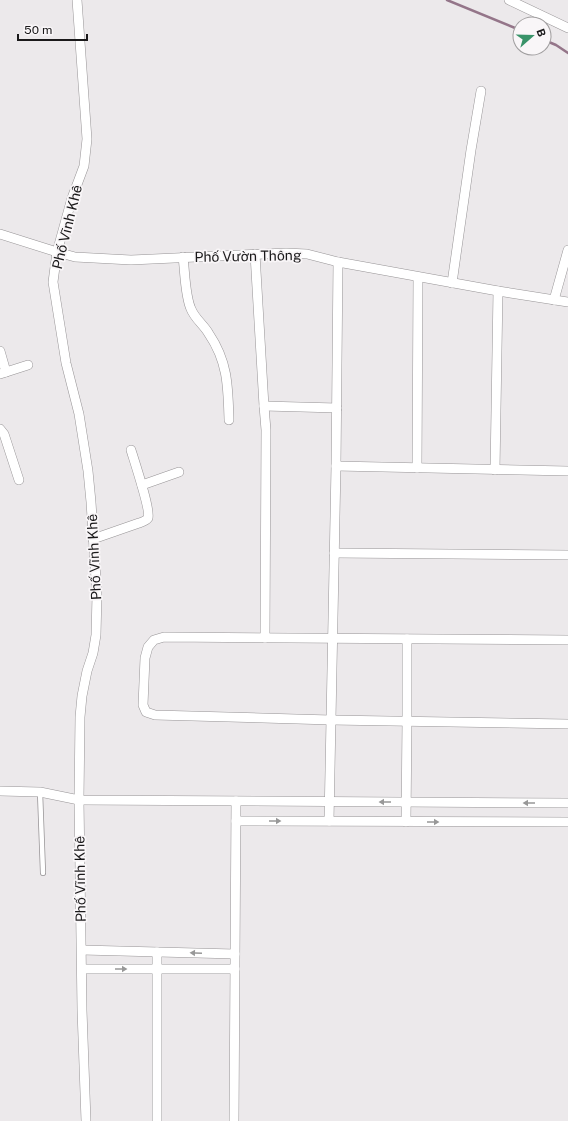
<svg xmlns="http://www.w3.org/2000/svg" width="568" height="1121" viewBox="0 0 568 1121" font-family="'Public Sans',sans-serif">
  <rect width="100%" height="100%" fill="#ece9eb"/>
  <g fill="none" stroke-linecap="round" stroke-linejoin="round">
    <g stroke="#947589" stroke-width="2.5">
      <path d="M 447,0 L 520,30"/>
      <path d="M 544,40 L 556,45 L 568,53"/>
    </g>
    <g stroke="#979496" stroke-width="6">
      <path id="service" d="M 40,792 L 43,873"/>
    </g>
    <g stroke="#979496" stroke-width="10">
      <g id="minor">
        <path d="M 77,0 L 87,139 L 84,166 L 72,198 L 57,252 L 53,282 L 66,363 L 79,414 L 88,471 L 91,502 L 97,595 L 96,635 L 93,653 L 87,671 L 82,696 L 80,717 L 79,800 L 82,1010 L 86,1121"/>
        <path d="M 509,0 L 568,28"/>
        <path d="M 0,234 L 57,252 L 75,257 L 131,260 L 286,253 L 307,254 L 338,262 L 498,291 L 568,302"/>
        <path d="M 255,254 L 264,406 L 266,430 L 265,638"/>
        <path d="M 183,257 C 185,272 185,296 191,309 C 195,319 204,325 209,334 C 228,362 228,387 229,420"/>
        <path d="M 452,283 L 471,150 L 481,91"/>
        <path d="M 554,300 L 568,250"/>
        <path d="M 0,351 L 6,372"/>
        <path d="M 0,374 L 28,365"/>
        <path d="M 264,406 L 337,408"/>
        <path d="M 0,429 L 4,434 L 19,480"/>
        <path d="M 336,466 L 568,471"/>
        <path d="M 417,468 L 418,277"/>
        <path d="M 495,470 L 498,291"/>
        <path d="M 142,485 L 179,472"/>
        <path d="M 93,539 L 139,523 C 142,522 146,521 148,518 C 151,511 134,460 131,450"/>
        <path d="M 334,553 L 568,555"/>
        <path d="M 568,640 L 164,637 L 154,640 L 148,647 L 145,658 L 143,705 L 146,712 L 155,715 L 331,720 L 568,724"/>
        <path d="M 0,791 L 40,792 L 79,800 L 568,803"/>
        <path d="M 236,821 L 568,822"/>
        <path d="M 329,821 L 336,466 L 338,262"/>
        <path d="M 406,822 L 407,721 L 407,639"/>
        <path d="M 82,950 L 235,954"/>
        <path d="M 157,952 L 157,1121"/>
        <path d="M 82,969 L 235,969"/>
        <path d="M 234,1121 L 236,801"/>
      </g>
    </g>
    <use href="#service" stroke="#fff" stroke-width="4.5"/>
    <use href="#minor" stroke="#fff" stroke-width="9"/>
  </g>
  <defs><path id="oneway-solid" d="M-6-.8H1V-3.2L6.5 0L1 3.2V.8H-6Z"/></defs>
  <g fill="#989898">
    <use href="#oneway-solid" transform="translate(385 802) rotate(-180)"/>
    <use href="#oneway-solid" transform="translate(529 803) rotate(-180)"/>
    <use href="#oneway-solid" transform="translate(275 821)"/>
    <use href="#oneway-solid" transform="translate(433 822)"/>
    <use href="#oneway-solid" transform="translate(196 953) rotate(-178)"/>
    <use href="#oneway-solid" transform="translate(121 969)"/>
  </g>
  <g text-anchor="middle" stroke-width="3.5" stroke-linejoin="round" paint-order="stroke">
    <g font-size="14" fill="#1a191a" stroke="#f9f6f8">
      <text transform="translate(67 227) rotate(-76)" y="5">Phố Vĩnh Khê</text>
      <text transform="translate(248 256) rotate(-1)" y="5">Phố Vườn Thông</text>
      <text transform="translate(94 557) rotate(-93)" y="5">Phố Vĩnh Khê</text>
      <text transform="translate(80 879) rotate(-91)" y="5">Phố Vĩnh Khê</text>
    </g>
  </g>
  <g transform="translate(532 36) rotate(70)"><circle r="19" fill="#f9f6f8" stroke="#a09e9f"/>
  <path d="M0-3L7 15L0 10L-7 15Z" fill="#399369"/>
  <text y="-6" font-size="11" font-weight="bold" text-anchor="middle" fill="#1a191a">B</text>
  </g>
  <path d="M18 34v6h69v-6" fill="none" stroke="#1a191a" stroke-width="2"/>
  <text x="24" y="34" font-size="12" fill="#1a191a" stroke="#f9f6f8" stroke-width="3" paint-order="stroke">50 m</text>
</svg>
